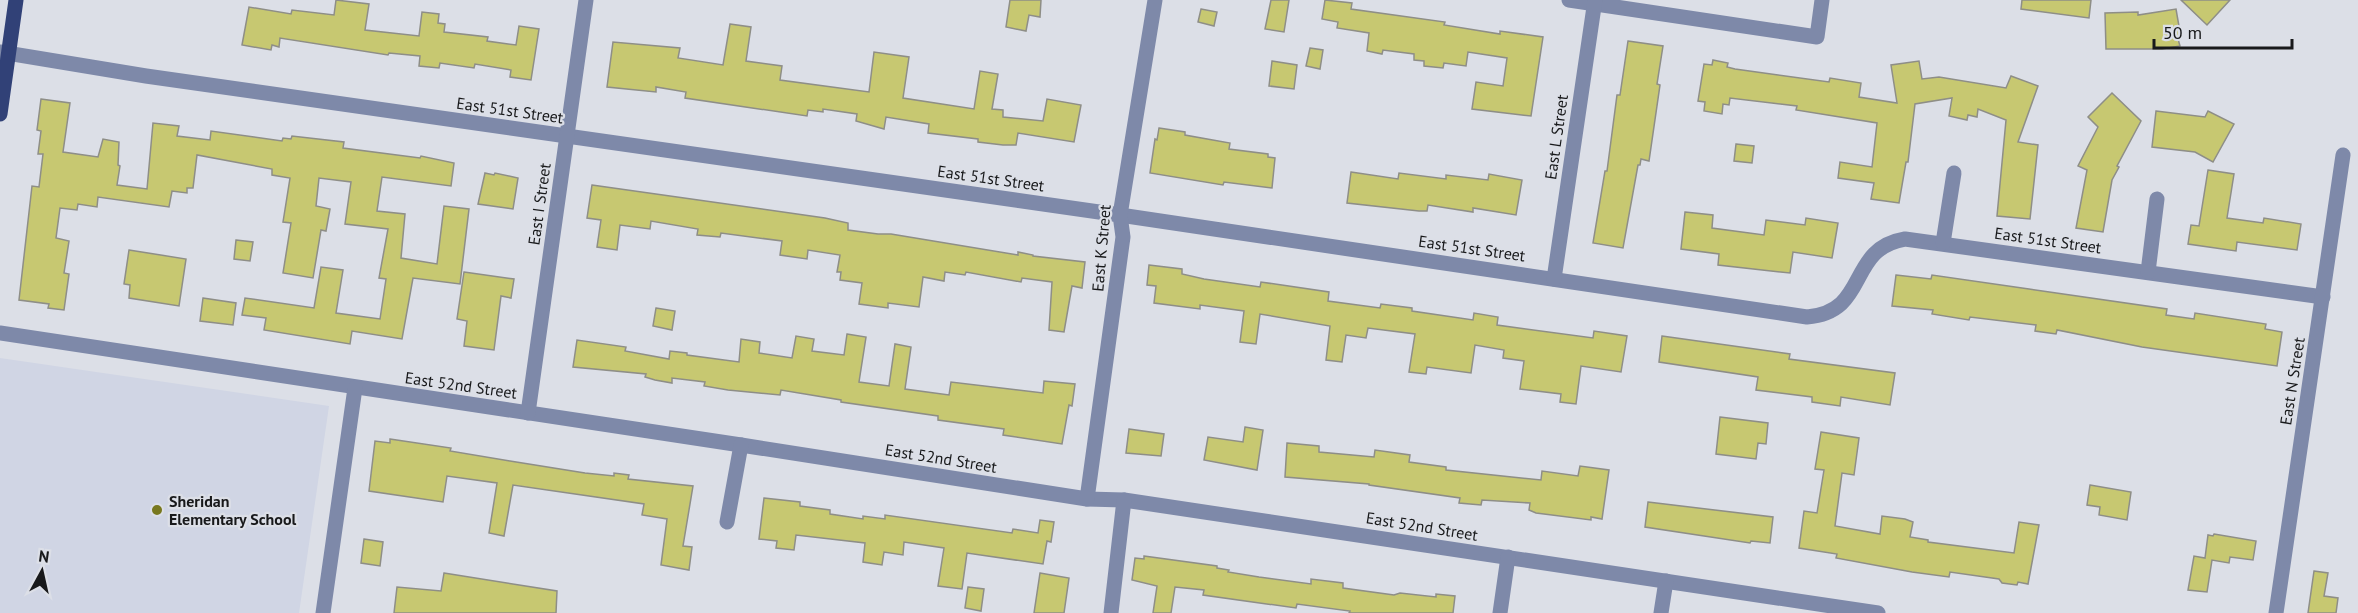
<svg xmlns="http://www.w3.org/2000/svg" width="2358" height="613" viewBox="0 0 2358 613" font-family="'PT Sans',sans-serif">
  <rect width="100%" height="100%" fill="#dcdfe7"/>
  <path fill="#d0d5e4" d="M 0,358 L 329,406 L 299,613 L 0,613 Z"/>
  <g fill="#c7c871" stroke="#8e8e87" stroke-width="1.5">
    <path d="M 336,0 L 369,4 L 365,30 L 419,36 L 422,12 L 439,14 L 438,23 L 445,24 L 444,32 L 488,37 L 487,41 L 516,45 L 519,26 L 539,29 L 531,80 L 510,77 L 511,70 L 475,64 L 474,68 L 440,63 L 439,68 L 419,66 L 420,56 L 389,53 L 388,55 L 280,38 L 279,47 L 272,45 L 271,50 L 242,45 L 249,7 L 291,14 L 292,10 L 334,15 Z"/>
    <path d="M 1010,0 L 1041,0 L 1040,17 L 1029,15 L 1026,31 L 1006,27 Z"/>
    <path d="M 1271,0 L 1289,0 L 1284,32 L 1265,29 Z"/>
    <path d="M 1325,0 L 1352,3 L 1351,9 L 1445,22 L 1444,25 L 1500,34 L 1500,31 L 1543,37 L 1531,116 L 1472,109 L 1476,82 L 1503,86 L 1507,58 L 1468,52 L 1466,66 L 1444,63 L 1443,68 L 1424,66 L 1424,61 L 1414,60 L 1414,54 L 1383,50 L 1382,54 L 1367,51 L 1369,33 L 1337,28 L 1338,22 L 1322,19 Z"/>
    <path d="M 2022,0 L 2091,0 L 2089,18 L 2021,9 Z"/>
    <path d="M 2181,0 L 2230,0 L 2207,25 Z"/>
    <path d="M 1201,9 L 1217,12 L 1214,26 L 1198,22 Z"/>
    <path d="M 2176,9 L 2181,38 L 2178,39 L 2180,46 L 2162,49 L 2106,49 L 2105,13 L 2138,12 L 2138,15 Z"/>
    <path d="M 730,24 L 751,27 L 746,61 L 782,66 L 780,80 L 869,92 L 874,52 L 909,57 L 903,98 L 974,109 L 980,71 L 998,74 L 992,109 L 1003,110 L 1003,117 L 1043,121 L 1047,99 L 1081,105 L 1074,142 L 1018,133 L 1016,145 L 1003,145 L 978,142 L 978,139 L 928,133 L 929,124 L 886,117 L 884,129 L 856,121 L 857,114 L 823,109 L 823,112 L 808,110 L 807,116 L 685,98 L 686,92 L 656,87 L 656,92 L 607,87 L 613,42 L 680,48 L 678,58 L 723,65 Z"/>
    <path d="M 1628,41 L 1663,46 L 1657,84 L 1660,85 L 1649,161 L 1641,159 L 1640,165 L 1638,165 L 1623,248 L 1593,243 L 1605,171 L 1607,171 L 1617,95 L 1620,95 Z"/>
    <path d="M 1310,48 L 1323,50 L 1320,69 L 1306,66 Z"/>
    <path d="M 1713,60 L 1728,63 L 1727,67 L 1735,69 L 1829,82 L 1830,78 L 1861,83 L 1859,97 L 1897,103 L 1891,65 L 1919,61 L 1922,79 L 1939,77 L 2006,88 L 2011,76 L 2038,86 L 2018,142 L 2038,145 L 2030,219 L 1997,216 L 2006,120 L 1978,109 L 1977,117 L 1968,115 L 1967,120 L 1949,116 L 1952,98 L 1915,104 L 1908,162 L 1906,162 L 1899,203 L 1871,199 L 1874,183 L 1838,178 L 1840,162 L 1872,167 L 1877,123 L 1796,110 L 1797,106 L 1730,98 L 1729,105 L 1723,104 L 1722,114 L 1704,111 L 1705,102 L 1698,101 L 1704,64 L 1712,65 Z"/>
    <path d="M 1272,61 L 1297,65 L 1294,89 L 1269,86 Z"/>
    <path d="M 2112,93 L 2141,121 L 2117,166 L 2119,167 L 2112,180 L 2103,232 L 2076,228 L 2087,170 L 2078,166 L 2098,127 L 2088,117 Z"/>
    <path d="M 41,99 L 70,103 L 63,152 L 98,157 L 103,139 L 119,142 L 118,165 L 120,166 L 117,185 L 147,189 L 153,123 L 179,126 L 177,136 L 210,140 L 211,131 L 282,141 L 283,138 L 291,139 L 292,136 L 344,142 L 343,148 L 420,158 L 421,156 L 454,163 L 451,186 L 382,177 L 377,211 L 405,214 L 401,258 L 437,264 L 444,206 L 469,209 L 460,284 L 413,278 L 402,339 L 352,331 L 350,344 L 264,330 L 266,318 L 242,315 L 245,298 L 314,308 L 321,267 L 343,270 L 336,313 L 380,319 L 386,279 L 379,278 L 388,229 L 345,224 L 351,182 L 319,178 L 316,206 L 330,209 L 326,231 L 321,230 L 313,278 L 283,273 L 291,223 L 283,222 L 290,178 L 272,175 L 272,169 L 197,155 L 193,188 L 187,188 L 187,193 L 172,191 L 169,207 L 98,197 L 97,207 L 78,204 L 77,210 L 60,208 L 56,238 L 69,241 L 64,273 L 69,274 L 64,310 L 48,308 L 49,304 L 19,300 L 32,186 L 39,187 L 43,154 L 38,154 L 41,131 L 37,130 Z"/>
    <path d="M 2156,111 L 2205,117 L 2208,111 L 2234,124 L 2213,162 L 2195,152 L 2152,147 Z"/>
    <path d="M 1159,128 L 1185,132 L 1185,135 L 1230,143 L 1229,149 L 1268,154 L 1268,157 L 1275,158 L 1272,188 L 1224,182 L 1223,185 L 1150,173 L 1155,139 L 1157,140 Z"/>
    <path d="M 1736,144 L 1754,146 L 1752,163 L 1734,161 Z"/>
    <path d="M 2208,170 L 2234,174 L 2227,218 L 2263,223 L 2264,218 L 2301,224 L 2297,250 L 2237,242 L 2236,251 L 2188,244 L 2191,225 L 2199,226 Z"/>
    <path d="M 1351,172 L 1398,179 L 1399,173 L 1446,179 L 1446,175 L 1488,180 L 1489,174 L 1522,180 L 1516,215 L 1473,208 L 1473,212 L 1428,205 L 1427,211 L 1419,211 L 1347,203 Z"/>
    <path d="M 485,173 L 494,175 L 495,173 L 518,178 L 513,209 L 478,204 Z"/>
    <path d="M 592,185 L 825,218 L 848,223 L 848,230 L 878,234 L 891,234 L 1018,255 L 1018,252 L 1033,255 L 1033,256 L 1085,262 L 1082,288 L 1072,286 L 1064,332 L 1049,330 L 1052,282 L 1022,278 L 1021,282 L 966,272 L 965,275 L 945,272 L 944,281 L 923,277 L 919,307 L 888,303 L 888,308 L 859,304 L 862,283 L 840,280 L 841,272 L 837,272 L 840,255 L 808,250 L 807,259 L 780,255 L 782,241 L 721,233 L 720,237 L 697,235 L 698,229 L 651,221 L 650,229 L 620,225 L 617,250 L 597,247 L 601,220 L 587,218 Z"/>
    <path d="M 1685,212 L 1713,215 L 1712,228 L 1764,235 L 1766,220 L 1805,225 L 1806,218 L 1838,223 L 1832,258 L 1793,252 L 1790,273 L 1718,265 L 1719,254 L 1681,249 Z"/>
    <path d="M 236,240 L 253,242 L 250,261 L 234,259 Z"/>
    <path d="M 129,250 L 186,259 L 179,306 L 129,298 L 130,285 L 124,284 Z"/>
    <path d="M 1149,265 L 1182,269 L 1182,274 L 1204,279 L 1260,287 L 1261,282 L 1329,292 L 1328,301 L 1380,308 L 1381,304 L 1412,308 L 1412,311 L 1473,320 L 1474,313 L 1498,317 L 1497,325 L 1593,338 L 1594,331 L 1627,336 L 1621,372 L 1581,366 L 1576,404 L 1560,402 L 1561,394 L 1520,389 L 1524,361 L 1503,358 L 1504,350 L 1475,345 L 1471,373 L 1427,367 L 1426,374 L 1409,372 L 1415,334 L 1368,328 L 1366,338 L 1346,335 L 1342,362 L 1326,360 L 1330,326 L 1260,314 L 1256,344 L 1240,342 L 1244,311 L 1200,305 L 1200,309 L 1154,303 L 1156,286 L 1147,285 Z"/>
    <path d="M 464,272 L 514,279 L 511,298 L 501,296 L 494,350 L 464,346 L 467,321 L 457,319 Z"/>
    <path d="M 1896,275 L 1931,279 L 1932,275 L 2029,289 L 2167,309 L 2166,315 L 2194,319 L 2195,313 L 2266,324 L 2265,329 L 2282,332 L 2277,366 L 2142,347 L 2057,330 L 2056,334 L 2035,331 L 2036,325 L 1970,317 L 1969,320 L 1932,314 L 1933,310 L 1892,306 Z"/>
    <path d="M 203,298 L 236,303 L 233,325 L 200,321 Z"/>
    <path d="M 656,308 L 675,311 L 672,330 L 653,326 Z"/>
    <path d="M 847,334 L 866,337 L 859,382 L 889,386 L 895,344 L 911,347 L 905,389 L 949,395 L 951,382 L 1043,393 L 1044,381 L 1075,384 L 1072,406 L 1069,405 L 1062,444 L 1003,435 L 1004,429 L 938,420 L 938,416 L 841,402 L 841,400 L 781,390 L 780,395 L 728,390 L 704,386 L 705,382 L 672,378 L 672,383 L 655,380 L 645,377 L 646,374 L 573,367 L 577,340 L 626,347 L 625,351 L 669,359 L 670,351 L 687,353 L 687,355 L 739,362 L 741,339 L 760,342 L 759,353 L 792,358 L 796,336 L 814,339 L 812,351 L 844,355 Z"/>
    <path d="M 1662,336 L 1790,354 L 1789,359 L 1895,373 L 1890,405 L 1841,397 L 1840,406 L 1812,402 L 1812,397 L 1756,390 L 1758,377 L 1659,362 Z"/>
    <path d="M 1720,417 L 1768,423 L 1766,444 L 1758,443 L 1756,459 L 1716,454 Z"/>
    <path d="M 1245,427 L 1263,430 L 1257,470 L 1204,460 L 1208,437 L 1243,442 Z"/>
    <path d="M 1129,429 L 1164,434 L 1161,456 L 1126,453 Z"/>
    <path d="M 1821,432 L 1859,438 L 1854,475 L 1842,473 L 1835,526 L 1880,534 L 1882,516 L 1905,519 L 1913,522 L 1910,537 L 1928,540 L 1928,542 L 2014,553 L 2019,522 L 2039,525 L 2028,584 L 2018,582 L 2017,585 L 2002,583 L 1999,579 L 1950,572 L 1949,577 L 1912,572 L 1836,558 L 1837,554 L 1799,548 L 1804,511 L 1817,513 L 1824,470 L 1815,469 Z"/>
    <path d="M 390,439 L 451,448 L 450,451 L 510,461 L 585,473 L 614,476 L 614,473 L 629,475 L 628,479 L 693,486 L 683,546 L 692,547 L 689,570 L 661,565 L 667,519 L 642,515 L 644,504 L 513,485 L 504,536 L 489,533 L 497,483 L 447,476 L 443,502 L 369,491 L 375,441 L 390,443 Z"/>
    <path d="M 1287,443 L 1319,446 L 1319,452 L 1374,457 L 1375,450 L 1410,455 L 1409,462 L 1446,467 L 1446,470 L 1541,480 L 1542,471 L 1578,476 L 1580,466 L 1609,470 L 1602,519 L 1591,517 L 1591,520 L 1536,513 L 1529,510 L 1530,503 L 1482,500 L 1481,505 L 1459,503 L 1460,498 L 1369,485 L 1369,484 L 1285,477 Z"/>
    <path d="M 2090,485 L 2131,492 L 2127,520 L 2099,515 L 2100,507 L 2087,505 Z"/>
    <path d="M 764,498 L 800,502 L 800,506 L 830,510 L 830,514 L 863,519 L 863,516 L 885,519 L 885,515 L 1012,533 L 1013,529 L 1038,533 L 1040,520 L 1054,522 L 1051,542 L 1047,541 L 1043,564 L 967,553 L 962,589 L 938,586 L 944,548 L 904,542 L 903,555 L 884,552 L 882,565 L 863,562 L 865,543 L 796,535 L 794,550 L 776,548 L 777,541 L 759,539 Z"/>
    <path d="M 1648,502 L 1773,517 L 1770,543 L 1751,541 L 1750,543 L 1645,527 Z"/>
    <path d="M 2214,534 L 2256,541 L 2253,560 L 2230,557 L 2229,563 L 2212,560 L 2207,592 L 2188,590 L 2194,556 L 2205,558 L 2208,535 L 2213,536 Z"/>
    <path d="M 364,539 L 383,542 L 380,566 L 361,563 Z"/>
    <path d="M 1144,556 L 1217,566 L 1217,568 L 1229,570 L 1228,572 L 1259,577 L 1311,584 L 1311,579 L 1343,583 L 1343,588 L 1394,595 L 1400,593 L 1436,597 L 1436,594 L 1455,596 L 1453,613 L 1349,613 L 1350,611 L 1297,604 L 1296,608 L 1203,595 L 1204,590 L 1175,587 L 1171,613 L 1153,613 L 1157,586 L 1132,580 L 1135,558 L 1144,559 Z"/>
    <path d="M 2314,571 L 2328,573 L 2324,596 L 2338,598 L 2336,613 L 2308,613 Z"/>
    <path d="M 444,573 L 557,591 L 556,613 L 394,613 L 397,587 L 441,591 Z"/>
    <path d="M 1040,573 L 1069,578 L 1064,613 L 1034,613 Z"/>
    <path d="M 968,587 L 984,589 L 981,611 L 965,608 Z"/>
  </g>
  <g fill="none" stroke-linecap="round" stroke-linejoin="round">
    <g stroke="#7e89a9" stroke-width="15">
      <path d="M 1569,0 L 1817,37 L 1822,0"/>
      <path d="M 0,52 L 146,76 L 1120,215 L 1807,317 C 1870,312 1846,249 1905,239 L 2323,297"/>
      <path d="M 1943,243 L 1954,173"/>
      <path d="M 2148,272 L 2157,199"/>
      <path d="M 1554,279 L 1595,0"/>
      <path d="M 0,333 L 741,445 L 1087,499 L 1124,500 L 1878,613"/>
      <path d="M 528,413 L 586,0"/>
      <path d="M 1087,499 L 1123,237 L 1120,215 L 1155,0"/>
      <path d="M 727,522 L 741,445"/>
      <path d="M 323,613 L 355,388"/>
      <path d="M 1111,613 L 1124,500"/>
      <path d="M 1500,613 L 1508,557"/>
      <path d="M 1661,613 L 1666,581"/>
      <path d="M 2276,613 L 2343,155"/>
    </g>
    <path stroke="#314177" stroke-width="15" d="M 0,114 L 16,0"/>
  </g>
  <circle fill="#78781e" stroke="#dcdfe7" stroke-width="2" cx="157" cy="510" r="6"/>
  <g text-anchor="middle" stroke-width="4.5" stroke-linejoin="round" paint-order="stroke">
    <g font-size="16" fill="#18191b" stroke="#dcdfe7">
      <text transform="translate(510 110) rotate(8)" y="6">East 51st Street</text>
      <text transform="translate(1556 137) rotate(-82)" y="6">East L Street</text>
      <text transform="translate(991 178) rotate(8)" y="6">East 51st Street</text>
      <text transform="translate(539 204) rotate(-82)" y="6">East I Street</text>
      <text transform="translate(2048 240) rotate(8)" y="6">East 51st Street</text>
      <text transform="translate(1101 248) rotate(-85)" y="6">East K Street</text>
      <text transform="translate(1472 248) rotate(8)" y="6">East 51st Street</text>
      <text transform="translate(2292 381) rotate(-81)" y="6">East N Street</text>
      <text transform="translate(461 385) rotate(8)" y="6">East 52nd Street</text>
      <text transform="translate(941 458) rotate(9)" y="6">East 52nd Street</text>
      <text transform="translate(1422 526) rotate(9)" y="6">East 52nd Street</text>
    </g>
    <g font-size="16" font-weight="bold" fill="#18191b" stroke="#dcdfe7" text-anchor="start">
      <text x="169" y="507">Sheridan<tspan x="169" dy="18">Elementary School</tspan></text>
    </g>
  </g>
  <g transform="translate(42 571) rotate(8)" stroke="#dcdfe7" stroke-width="4.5" paint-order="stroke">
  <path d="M0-4.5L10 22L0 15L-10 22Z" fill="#18191b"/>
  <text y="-9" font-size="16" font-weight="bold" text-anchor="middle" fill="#18191b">N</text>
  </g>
  <path d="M2154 39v9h138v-9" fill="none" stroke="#18191b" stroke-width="3"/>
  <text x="2163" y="39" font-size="18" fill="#18191b" stroke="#dcdfe7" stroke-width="4.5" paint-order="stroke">50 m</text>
</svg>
